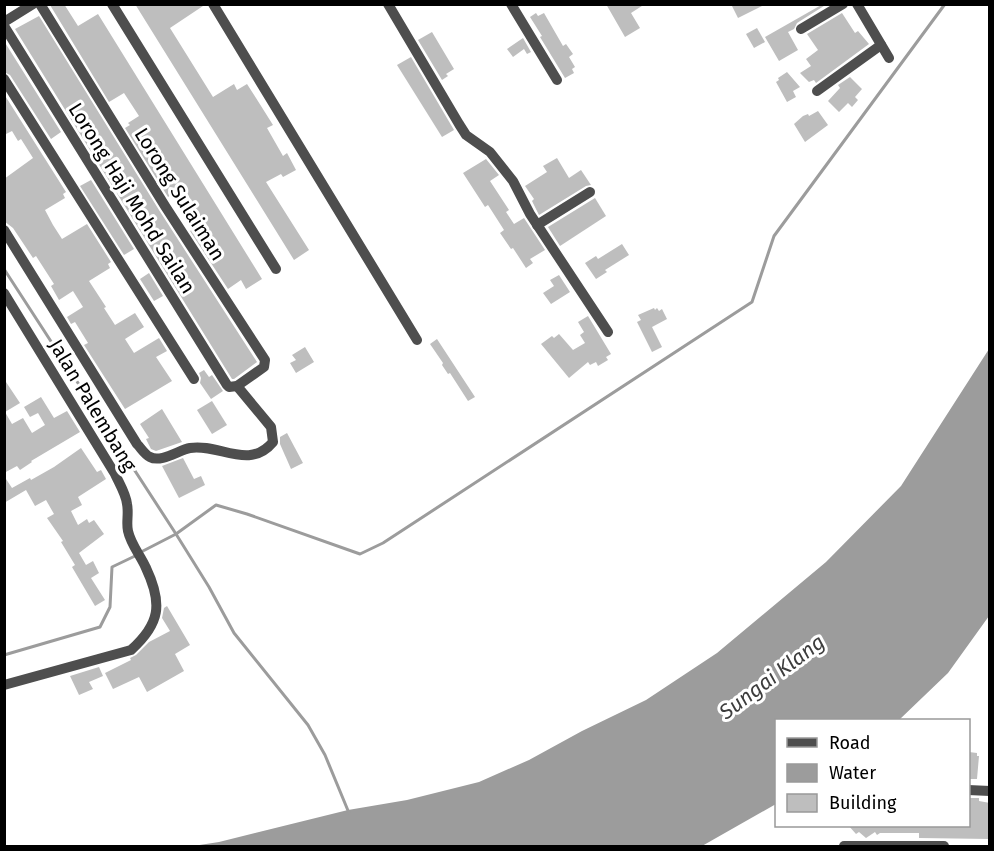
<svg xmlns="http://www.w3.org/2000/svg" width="994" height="851" viewBox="0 0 994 851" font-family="'Fira Sans',sans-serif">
  <rect width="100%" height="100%" fill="#fff"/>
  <path fill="#9c9c9c" d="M 989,349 L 989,616 L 948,673 L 899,720 L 776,720 L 776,804 L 702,846 L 136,846 L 193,846 L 219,842 L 348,810 L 407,800 L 479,782 L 529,760 L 582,731 L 646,700 L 717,653 L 826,562 L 901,486 Z"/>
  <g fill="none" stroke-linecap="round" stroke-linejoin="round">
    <g stroke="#9c9c9c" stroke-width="3">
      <path d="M 4,269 L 176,534 L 209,587 L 234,633 L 308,725 L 325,755 L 349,813"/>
      <path d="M 141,552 L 176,534 L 216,505 L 247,514 L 360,554 L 383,543 L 752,302 L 774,236 L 945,4"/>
      <path d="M 4,655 L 100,627 L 110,607 L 112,567 L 135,556"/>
    </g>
  </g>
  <g fill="#bebebe">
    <path d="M 64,4 L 78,26 L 98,14 L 262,279 L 246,289 L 241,280 L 228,289 L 190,231 L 204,222 L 183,187 L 168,197 L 125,128 L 130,125 L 128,123 L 139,116 L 124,93 L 109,102 L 50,5 Z"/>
    <path d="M 135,4 L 206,4 L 170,28 L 213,97 L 234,84 L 237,90 L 247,84 L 256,98 L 273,125 L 267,128 L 283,156 L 287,153 L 296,170 L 283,177 L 281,174 L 266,182 L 309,250 L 294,260 Z"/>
    <path d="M 606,4 L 645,4 L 631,13 L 640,28 L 625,37 Z"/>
    <path d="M 731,4 L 766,4 L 738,18 Z"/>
    <path d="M 823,4 L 827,4 L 797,23 L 794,29 L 788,32 L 798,50 L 779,61 L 765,37 Z"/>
    <path d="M 536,13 L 538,16 L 544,13 L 563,46 L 566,44 L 573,54 L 569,57 L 575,67 L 572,69 L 574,73 L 565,78 L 540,37 L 542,36 L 530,17 Z"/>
    <path d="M 842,13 L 855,33 L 858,31 L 869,44 L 816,83 L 814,80 L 809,82 L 800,73 L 811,66 L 806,59 L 818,50 L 807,34 Z"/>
    <path d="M 39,16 L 159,210 L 257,362 L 234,379 L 232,379 L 15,29 Z"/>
    <path d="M 757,28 L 765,42 L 754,48 L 746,34 Z"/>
    <path d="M 432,32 L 454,69 L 446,74 L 448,76 L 442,80 L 418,40 Z"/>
    <path d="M 523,38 L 531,52 L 527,54 L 524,49 L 513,57 L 507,49 Z"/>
    <path d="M 4,41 L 61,132 L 51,139 L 10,75 L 4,72 Z"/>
    <path d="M 411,57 L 454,130 L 442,137 L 397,65 Z"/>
    <path d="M 787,72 L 800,87 L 793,91 L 796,97 L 787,102 L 776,82 L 779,80 L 778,78 Z"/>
    <path d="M 850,77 L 862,89 L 855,97 L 858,100 L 852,107 L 848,103 L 839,112 L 828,101 L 840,88 L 838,85 Z"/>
    <path d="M 4,94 L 66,192 L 63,194 L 65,198 L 45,210 L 53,225 L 62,239 L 87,224 L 111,262 L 108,264 L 110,268 L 89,281 L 106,307 L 104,308 L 115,325 L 135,313 L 144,327 L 125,339 L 134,353 L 159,338 L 167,351 L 156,357 L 172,381 L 125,409 L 84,345 L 88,343 L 75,322 L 71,324 L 67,317 L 83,307 L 73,291 L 59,300 L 51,286 L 54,284 L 36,256 L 33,258 L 13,228 L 4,221 L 4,179 L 33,158 L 21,139 L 18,141 L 12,131 L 4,135 Z"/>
    <path d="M 818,111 L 828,125 L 805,142 L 794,124 L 803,116 L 808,114 L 809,116 Z"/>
    <path d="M 557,158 L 569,178 L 581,170 L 591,185 L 586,186 L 539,215 L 532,201 L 534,199 L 525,186 L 547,172 L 543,166 Z"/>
    <path d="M 486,159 L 499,175 L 490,181 L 509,210 L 506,212 L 514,224 L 524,218 L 545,250 L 530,259 L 533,263 L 526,268 L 513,248 L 511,249 L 500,233 L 504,230 L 488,205 L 485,207 L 463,173 Z"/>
    <path d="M 91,180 L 134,249 L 124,255 L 80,186 Z"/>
    <path d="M 595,198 L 606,216 L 560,246 L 548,227 Z"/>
    <path d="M 622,244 L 629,255 L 605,270 L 607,272 L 596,279 L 585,263 L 596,256 L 598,259 Z"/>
    <path d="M 149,273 L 163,296 L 154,301 L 140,279 Z"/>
    <path d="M 559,275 L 570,292 L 551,304 L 543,293 L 554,286 L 550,280 Z"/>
    <path d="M 654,308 L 655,310 L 657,308 L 659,311 L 662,309 L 667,319 L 652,327 L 662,347 L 652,352 L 637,322 L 641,320 L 638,315 Z"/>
    <path d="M 588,316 L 611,354 L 606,357 L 608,360 L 598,366 L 596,362 L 590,365 L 588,362 L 569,378 L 541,344 L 552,336 L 554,338 L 559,334 L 573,350 L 585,343 L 580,335 L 584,332 L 578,322 Z"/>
    <path d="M 437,339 L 475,397 L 468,401 L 450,373 L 448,374 L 442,365 L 443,363 L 430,344 Z"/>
    <path d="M 305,347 L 314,362 L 296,373 L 290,363 L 296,360 L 292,355 Z"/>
    <path d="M 204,370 L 209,377 L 212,375 L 223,391 L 211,399 L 200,383 L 201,378 L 199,373 Z"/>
    <path d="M 4,379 L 20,403 L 5,412 L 12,424 L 23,418 L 32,433 L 45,425 L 38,413 L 30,417 L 24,407 L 41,397 L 54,418 L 67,411 L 80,432 L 31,461 L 32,462 L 20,470 L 17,466 L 4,473 Z"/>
    <path d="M 212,401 L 227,425 L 212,434 L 197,410 Z"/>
    <path d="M 162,409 L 182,442 L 156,451 L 151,449 L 146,439 L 149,438 L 140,424 Z"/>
    <path d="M 287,433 L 303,463 L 291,469 L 280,444 L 280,437 Z"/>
    <path d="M 81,448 L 97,472 L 101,470 L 106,479 L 78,497 L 82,505 L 71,511 L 78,525 L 87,519 L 89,523 L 94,520 L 104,534 L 79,553 L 86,565 L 93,561 L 99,573 L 91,578 L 105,600 L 95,606 L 72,567 L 75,565 L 61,542 L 63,541 L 47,518 L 54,514 L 46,500 L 35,506 L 26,490 L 4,503 L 4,476 L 12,488 L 30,478 L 31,480 L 54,467 Z"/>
    <path d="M 183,458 L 194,479 L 201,476 L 205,485 L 179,498 L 162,466 Z"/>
    <path d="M 167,606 L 190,645 L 175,654 L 184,671 L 147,692 L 139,677 L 113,689 L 105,673 L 131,660 L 130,658 L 136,655 L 149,642 L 170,631 L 162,618 L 164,608 Z"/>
    <path d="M 99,667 L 103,676 L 89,682 L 93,689 L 79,695 L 70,676 Z"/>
    <path d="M 969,752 L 977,753 L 977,756 L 979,756 L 977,779 L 969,779 Z"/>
    <path d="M 969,798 L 979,798 L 979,801 L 990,803 L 990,839 L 919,838 L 919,833 L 880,833 L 877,835 L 875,832 L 866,838 L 859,832 L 856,834 L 848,825 L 969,825 Z"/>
  </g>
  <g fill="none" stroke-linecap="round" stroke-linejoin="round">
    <g stroke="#4e4e4e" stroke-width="10">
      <path d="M 112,4 L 276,269"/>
      <path d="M 213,4 L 417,340"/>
      <path d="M 388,4 L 459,124 L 466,135 L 490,152 L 513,181 L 530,214 L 608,332"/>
      <path d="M 511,4 L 557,80"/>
      <path d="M 857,4 L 889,58"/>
      <path d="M 4,22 L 33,4"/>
      <path d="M 4,26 L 227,385 L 229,387 L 237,386 L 264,367 L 265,360 L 165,206 L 40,4"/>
      <path d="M 801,29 L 843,4"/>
      <path d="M 4,79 L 194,379"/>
      <path d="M 817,91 L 881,45"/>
      <path d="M 537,225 L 590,192"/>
      <path d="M 4,230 L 137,444 C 141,448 145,455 150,457 C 161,463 179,450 190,448 C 219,443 249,471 273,442 L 271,427 L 237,386"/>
      <path d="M 4,293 L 115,474 C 119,483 126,494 127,504 C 129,513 126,523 128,531 C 131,545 141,556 146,568 C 163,604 160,624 131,650 L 4,685"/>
      <path d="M 968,790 L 990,791"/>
      <path d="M 844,846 L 944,846"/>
    </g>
  </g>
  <g text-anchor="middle" stroke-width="6" stroke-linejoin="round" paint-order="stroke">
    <g font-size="20" fill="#000" stroke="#fff">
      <text transform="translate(180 194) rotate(58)" y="7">Lorong Sulaiman</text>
      <text transform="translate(132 198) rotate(58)" y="7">Lorong Haji Mohd Sailan</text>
      <text transform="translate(93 405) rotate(59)" y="7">Jalan Palembang</text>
    </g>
    <g font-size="21" font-style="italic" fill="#3d3d3d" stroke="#fff">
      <text transform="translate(772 677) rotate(-37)" y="7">Sungai Klang</text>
    </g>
  </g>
  <rect width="994" height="851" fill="none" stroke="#000000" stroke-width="12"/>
  <rect x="775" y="719" width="195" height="108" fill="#ffffff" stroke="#999999" stroke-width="1.5"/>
  <rect x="787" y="738" width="30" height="9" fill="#4e4e4e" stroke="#999999" stroke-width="1.5"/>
  <text x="829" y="749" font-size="18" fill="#000000">Road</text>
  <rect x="787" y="764" width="30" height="18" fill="#9c9c9c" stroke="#999999" stroke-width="1.5"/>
  <text x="829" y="779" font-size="18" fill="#000000">Water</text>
  <rect x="787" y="794" width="30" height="18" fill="#bebebe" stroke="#999999" stroke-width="1.5"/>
  <text x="829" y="809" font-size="18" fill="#000000">Building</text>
</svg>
